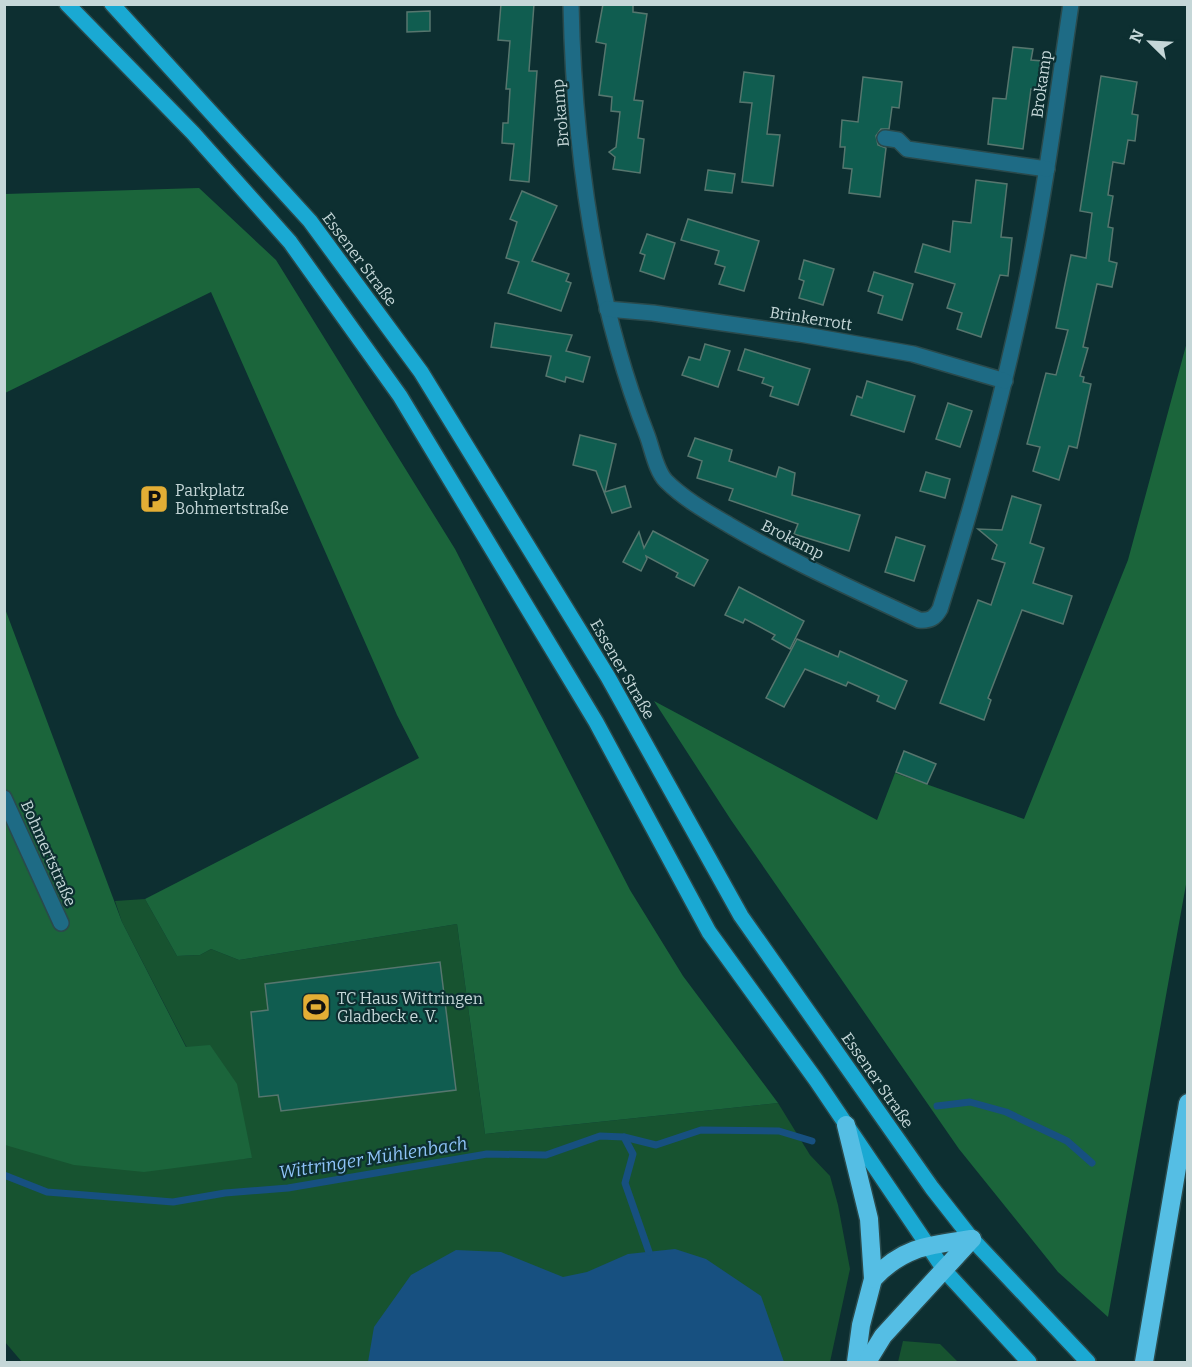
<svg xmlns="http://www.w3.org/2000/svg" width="1192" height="1367" viewBox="0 0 1192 1367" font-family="Bitter,serif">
  <rect width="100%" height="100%" fill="#0d2f31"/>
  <g fill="#175330">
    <path d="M 145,899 L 177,956 L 200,955 L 211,949 L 239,960 L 457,924 L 485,1134 L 778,1103 L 810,1155 L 830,1176 L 838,1205 L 850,1269 L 830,1362 L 22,1362 L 5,1342 L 5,1145 L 211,1162 L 252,1158 L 187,1048 L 122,922 L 115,901 Z"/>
    <path d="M 903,1341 L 940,1344 L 958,1362 L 898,1362 Z"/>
  </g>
  <g fill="#1b653b">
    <path d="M 199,188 L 276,260 L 455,549 L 630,890 L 683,976 L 778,1103 L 485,1134 L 457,924 L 239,960 L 211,949 L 200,955 L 177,956 L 145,899 L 419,758 L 397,715 L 211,292 L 5,393 L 5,194 Z"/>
    <path d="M 1187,342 L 1187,879 L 1108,1317 L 1058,1272 L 959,1149 L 731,820 L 654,701 L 877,820 L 895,773 L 1024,819 L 1128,560 Z"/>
    <path d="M 4,606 L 122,922 L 186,1047 L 210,1045 L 237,1084 L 252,1158 L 144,1172 L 74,1165 L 5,1145 Z"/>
  </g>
  <path fill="#175080" d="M 675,1249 L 706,1259 L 761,1296 L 784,1362 L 368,1362 L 374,1327 L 411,1275 L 456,1250 L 501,1252 L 563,1277 L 587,1272 L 628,1254 Z"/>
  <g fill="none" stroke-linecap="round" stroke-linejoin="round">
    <g stroke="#175080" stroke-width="7">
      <path d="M 937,1106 L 970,1102 L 1006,1112 L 1067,1141 L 1092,1163"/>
      <path d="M 624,1137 L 656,1145 L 701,1130 L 779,1131 L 812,1141"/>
      <path d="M 4,1175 L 47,1192 L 173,1202 L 225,1193 L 288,1188 L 487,1154 L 546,1155 L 600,1136 L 624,1137 L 633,1154 L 625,1183 L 649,1252"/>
    </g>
  </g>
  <g fill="#105d50" stroke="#56766e" stroke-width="1.5">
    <path d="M 501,4 L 534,4 L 529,71 L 537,71 L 529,182 L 510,180 L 514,144 L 502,143 L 503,123 L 508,123 L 510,89 L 506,89 L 510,41 L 498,40 Z"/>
    <path d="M 603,4 L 633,4 L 633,12 L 647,14 L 634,100 L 643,101 L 638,138 L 644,139 L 640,173 L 613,169 L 615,157 L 609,152 L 616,147 L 620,112 L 611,111 L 612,97 L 599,95 L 606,44 L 596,42 Z"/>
    <path d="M 430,11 L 430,31 L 407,32 L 407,12 Z"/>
    <path d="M 1013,47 L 1033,49 L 1031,60 L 1043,61 L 1039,90 L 1031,89 L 1023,149 L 988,144 L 993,98 L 1006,99 Z"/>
    <path d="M 744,72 L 774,76 L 767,134 L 780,135 L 773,186 L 742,182 L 752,103 L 740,102 Z"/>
    <path d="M 1101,76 L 1137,82 L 1132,114 L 1138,115 L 1135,141 L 1128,140 L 1124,164 L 1113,162 L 1108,195 L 1113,196 L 1108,227 L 1113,228 L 1109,261 L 1117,263 L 1112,287 L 1097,284 L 1083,347 L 1088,348 L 1080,376 L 1084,377 L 1083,382 L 1091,384 L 1077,448 L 1069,446 L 1059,480 L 1033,471 L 1040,447 L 1027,444 L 1046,373 L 1056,375 L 1068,330 L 1056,328 L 1071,255 L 1086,258 L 1092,213 L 1080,211 Z"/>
    <path d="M 863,77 L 902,82 L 899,108 L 892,107 L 889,129 L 881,129 L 876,136 L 878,145 L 886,148 L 880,197 L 849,193 L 852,169 L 843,168 L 845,147 L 840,147 L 842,120 L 858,122 Z"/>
    <path d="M 708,170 L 735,174 L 732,193 L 705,190 Z"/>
    <path d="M 976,180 L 1007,184 L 1001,237 L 1012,238 L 1008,276 L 1000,275 L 981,337 L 957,329 L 962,313 L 947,308 L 955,284 L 915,272 L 923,244 L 950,252 L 953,221 L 971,223 Z"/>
    <path d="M 522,191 L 557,206 L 532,261 L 569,274 L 566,281 L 571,283 L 561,311 L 508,293 L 519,262 L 506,258 L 517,222 L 510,219 Z"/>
    <path d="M 688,219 L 759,241 L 744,291 L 719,284 L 725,267 L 715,264 L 719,251 L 681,240 Z"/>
    <path d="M 647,234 L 675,243 L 664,279 L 640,271 L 645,255 L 640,253 Z"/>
    <path d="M 804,260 L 834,269 L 823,305 L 799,298 L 804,281 L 799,279 Z"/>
    <path d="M 874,272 L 913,284 L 902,320 L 878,313 L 883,296 L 868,291 Z"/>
    <path d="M 495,323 L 572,335 L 566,351 L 590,357 L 583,382 L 566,377 L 565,382 L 546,376 L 551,356 L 491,347 Z"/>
    <path d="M 705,344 L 730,351 L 718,387 L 682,375 L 689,357 L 700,360 Z"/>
    <path d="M 745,349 L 810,369 L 798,405 L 770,396 L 773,387 L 762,383 L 764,378 L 738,370 Z"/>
    <path d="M 867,381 L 915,396 L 904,432 L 851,415 L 857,396 L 862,398 Z"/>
    <path d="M 948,403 L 972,411 L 960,447 L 936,439 Z"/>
    <path d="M 580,435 L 616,444 L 605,492 L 625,486 L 631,507 L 612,513 L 596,471 L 573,465 Z"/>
    <path d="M 695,438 L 732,450 L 729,461 L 776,477 L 779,467 L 795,473 L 792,495 L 860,515 L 849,551 L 794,534 L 798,524 L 729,500 L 733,489 L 697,478 L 702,461 L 688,456 Z"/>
    <path d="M 926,472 L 950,479 L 945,498 L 920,491 Z"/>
    <path d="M 1012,496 L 1041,505 L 1030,543 L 1044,548 L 1033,583 L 1072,596 L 1063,624 L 1022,610 L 988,698 L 991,700 L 984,720 L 940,703 L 978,600 L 991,605 L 1005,563 L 992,559 L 997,545 L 978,529 L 1002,530 Z"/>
    <path d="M 653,531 L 708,560 L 694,586 L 676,577 L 678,573 L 646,556 L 647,559 L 641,571 L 623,562 L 639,532 L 644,548 Z"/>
    <path d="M 896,537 L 925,546 L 914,581 L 885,572 Z"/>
    <path d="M 739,587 L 804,621 L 790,649 L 772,639 L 775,635 L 745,619 L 743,623 L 725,615 Z"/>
    <path d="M 797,639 L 838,657 L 840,651 L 907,681 L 895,709 L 877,701 L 879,696 L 848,682 L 846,686 L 805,669 L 784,707 L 766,698 Z"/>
    <path d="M 904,751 L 936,764 L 927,784 L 896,772 Z"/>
    <path d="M 440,962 L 456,1090 L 281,1111 L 278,1095 L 259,1097 L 251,1012 L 268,1010 L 265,984 Z"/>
  </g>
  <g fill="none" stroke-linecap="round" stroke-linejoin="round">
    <g stroke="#2a4a4c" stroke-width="18">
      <g id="minor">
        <path d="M 571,4 C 574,149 594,300 647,435 C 652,448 656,471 666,481 C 684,499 707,512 729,525 C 790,561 855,590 919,620 C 930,621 935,618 940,609 C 980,482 1015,353 1038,221 C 1051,149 1060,77 1071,4"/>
        <path d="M 885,138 L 898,140 L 907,149 L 1047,169"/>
        <path d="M 607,309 L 653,313 L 800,334 L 913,354 L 1005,381"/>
        <path d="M 4,798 L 61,923"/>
      </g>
    </g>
    <g stroke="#2a4a4c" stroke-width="18">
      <g id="primary">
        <path d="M 67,4 L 193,133 L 290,242 L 400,396 L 596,722 L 709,932 L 816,1080 L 945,1271 L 1029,1362"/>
        <path d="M 112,4 L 310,221 L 421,372 L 608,677 L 741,916 L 932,1188 L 972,1239 L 1088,1362"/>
      </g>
    </g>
    <g stroke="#2a4a4c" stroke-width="21">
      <g id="motorway">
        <path d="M 846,1125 L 869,1219 L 873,1279 L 861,1325 L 856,1362"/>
        <path d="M 873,1279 C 904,1246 930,1245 972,1239"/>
        <path d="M 867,1362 L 883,1336 L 972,1239"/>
        <path d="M 1144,1362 L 1188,1103"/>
      </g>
    </g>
    <use href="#minor" stroke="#1e6b85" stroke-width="15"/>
    <use href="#primary" stroke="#1aa9d3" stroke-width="15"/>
    <use href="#motorway" stroke="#55bee4" stroke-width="18"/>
  </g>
  <defs>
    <g id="parking-square" transform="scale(1.5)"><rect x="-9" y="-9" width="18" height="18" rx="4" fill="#e3ae35" stroke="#0d2f31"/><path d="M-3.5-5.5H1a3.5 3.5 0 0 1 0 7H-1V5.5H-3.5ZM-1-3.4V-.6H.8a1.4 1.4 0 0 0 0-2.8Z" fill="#111"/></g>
    <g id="stadium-square" transform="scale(1.5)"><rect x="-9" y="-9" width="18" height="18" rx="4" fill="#e3ae35" stroke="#0d2f31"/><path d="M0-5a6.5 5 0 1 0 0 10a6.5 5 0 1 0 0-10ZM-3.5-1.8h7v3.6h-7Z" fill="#111"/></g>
  </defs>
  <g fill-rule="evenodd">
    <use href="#parking-square" x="154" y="499"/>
    <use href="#stadium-square" x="316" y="1007"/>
  </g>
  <g text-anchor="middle" stroke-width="4.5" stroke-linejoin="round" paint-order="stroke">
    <g font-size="16" fill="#c5d7d8" stroke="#0d2f31">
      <text transform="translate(1041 84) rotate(-82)" y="6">Brokamp</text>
      <text transform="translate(560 113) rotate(-95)" y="6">Brokamp</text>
      <text transform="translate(360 259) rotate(53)" y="6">Essener Straße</text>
      <text transform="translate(811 318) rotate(9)" y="6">Brinkerrott</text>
      <text transform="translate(793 539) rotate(27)" y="6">Brokamp</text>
      <text transform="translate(623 669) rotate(60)" y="6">Essener Straße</text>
      <text transform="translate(49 853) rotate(66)" y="6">Bohmertstraße</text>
      <text transform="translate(878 1080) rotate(55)" y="6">Essener Straße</text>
    </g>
    <g font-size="16" fill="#c5d7d8" stroke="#0d2f31" text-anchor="start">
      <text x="175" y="496">Parkplatz<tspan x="175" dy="18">Bohmertstraße</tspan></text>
      <text x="337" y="1004">TC Haus Wittringen<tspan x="337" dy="18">Gladbeck e. V.</tspan></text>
    </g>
    <g font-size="18" font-style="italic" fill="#8ec3f7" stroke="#0d2f31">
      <text transform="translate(373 1158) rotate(-9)" y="6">Wittringer Mühlenbach</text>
    </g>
  </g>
  <rect width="1192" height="1367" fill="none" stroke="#c5d7d8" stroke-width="12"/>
  <g transform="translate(1150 42) rotate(294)" stroke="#0d2f31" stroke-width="4.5" paint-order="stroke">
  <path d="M0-4.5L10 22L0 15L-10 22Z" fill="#c5d7d8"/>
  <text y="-9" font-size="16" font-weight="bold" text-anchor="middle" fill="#c5d7d8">N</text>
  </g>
</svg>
